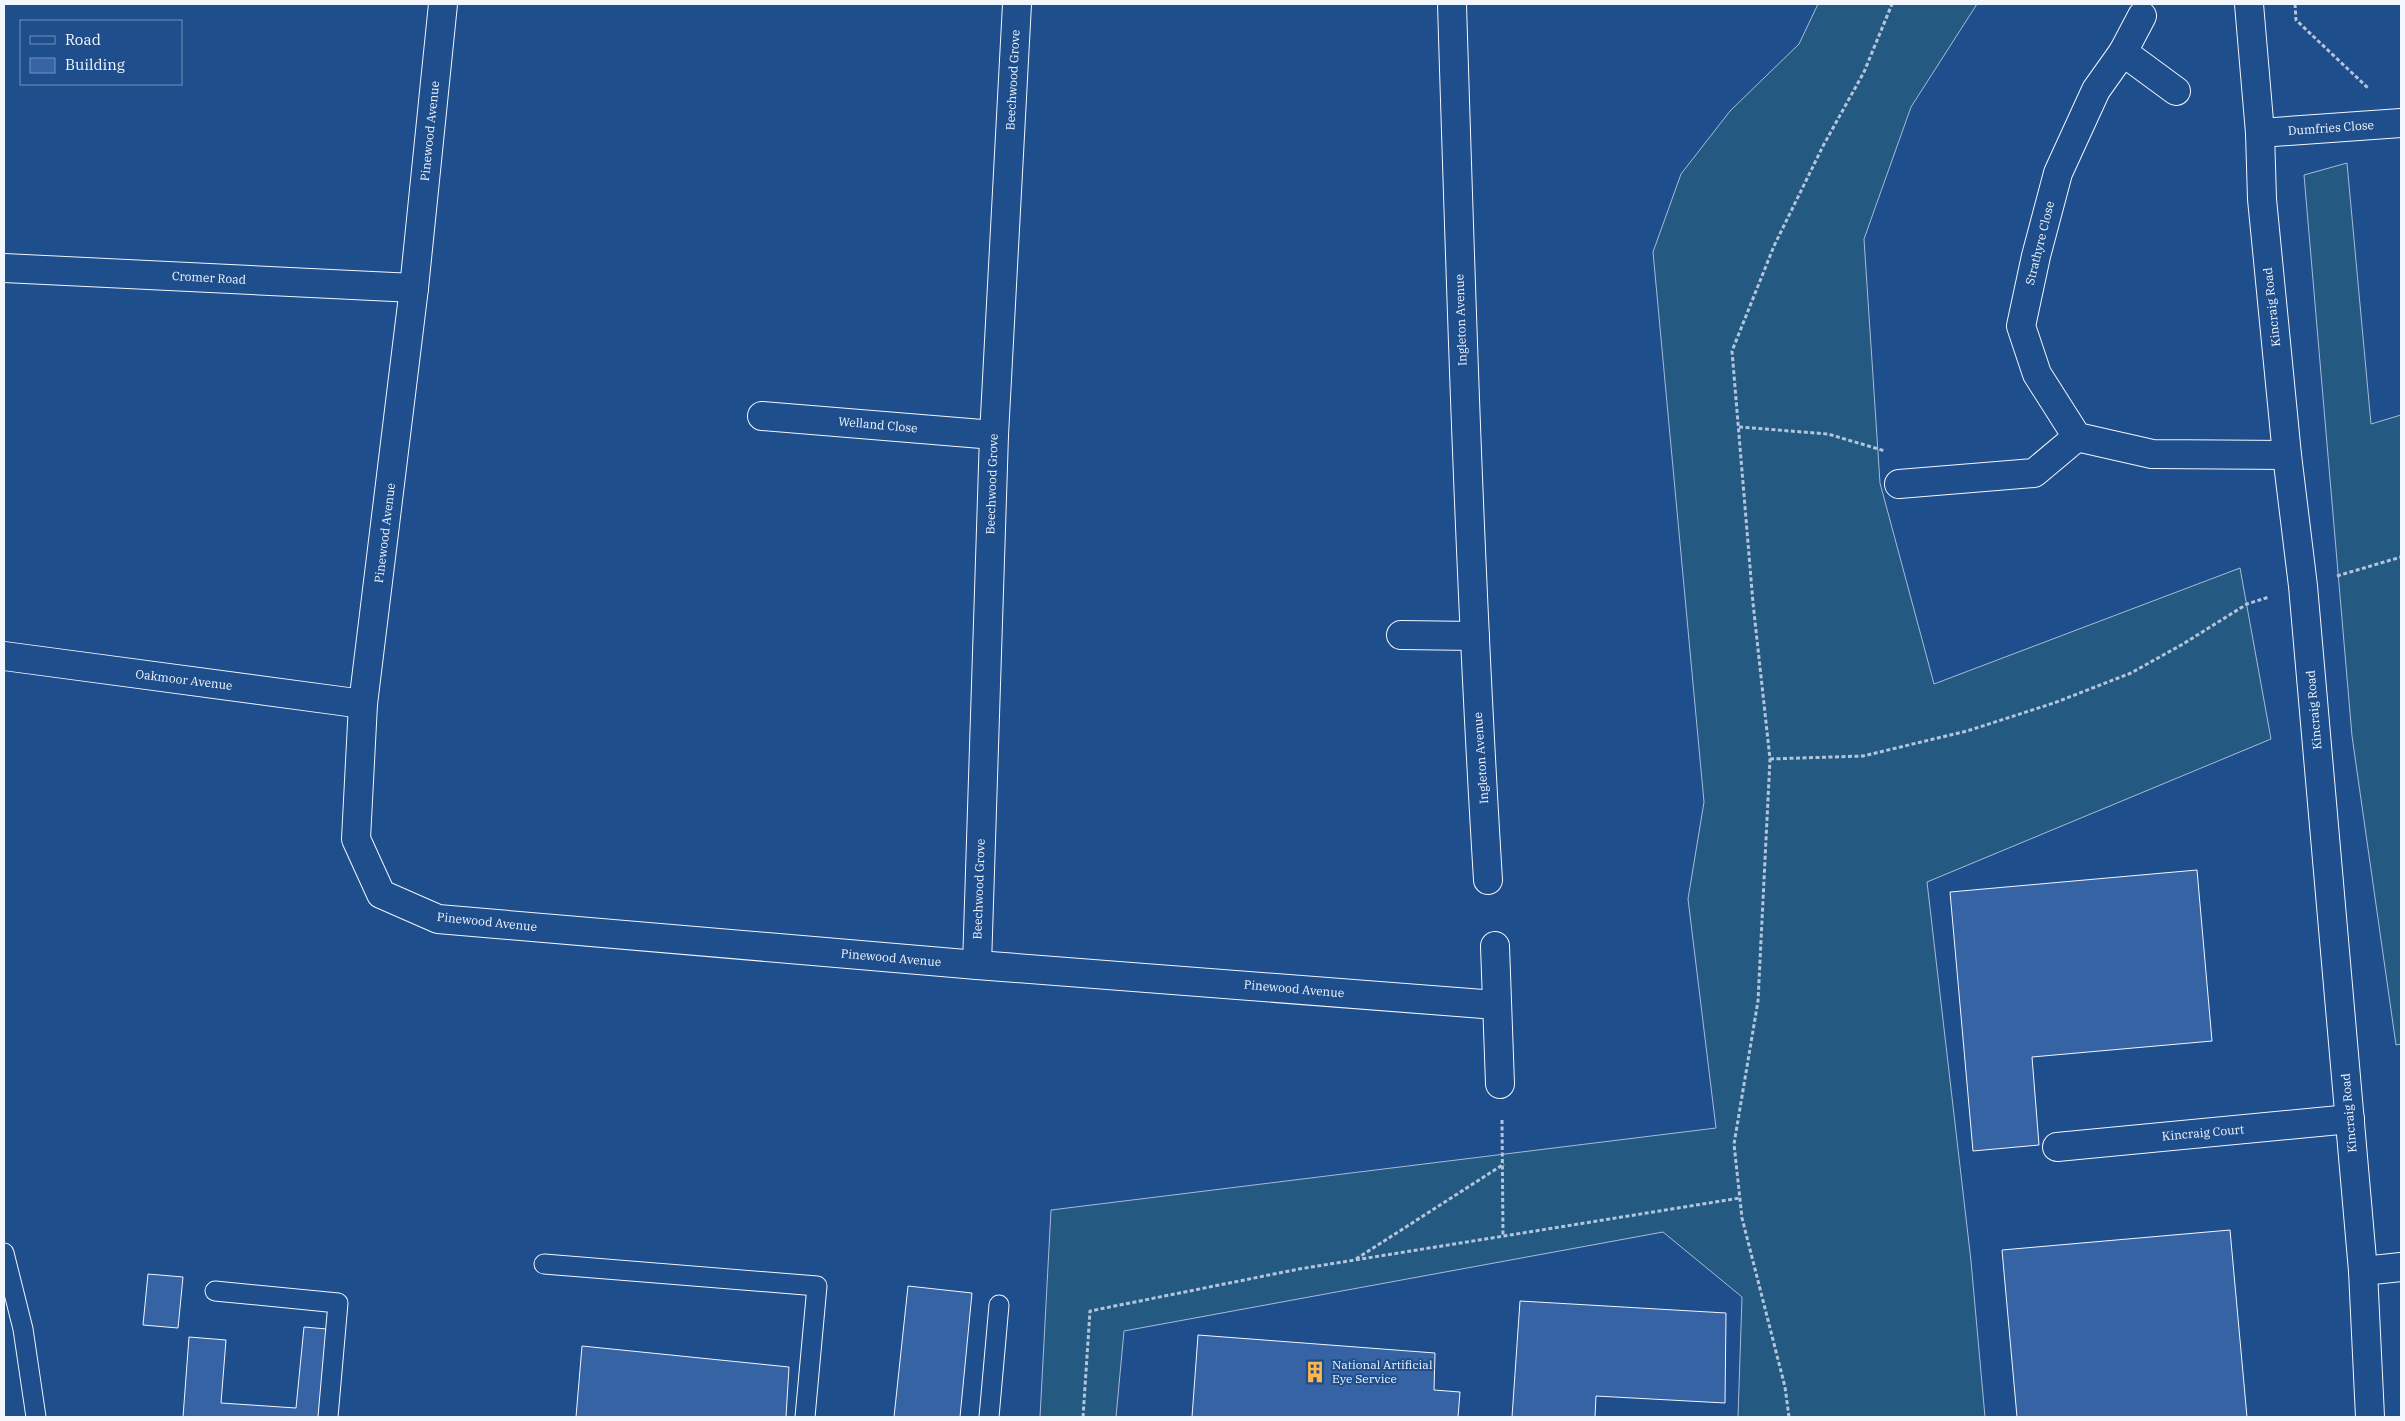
<svg xmlns="http://www.w3.org/2000/svg" width="2405" height="1421" viewBox="0 0 2405 1421" font-family="'IBM Plex Serif',serif">
  <rect width="100%" height="100%" fill="#1f4e8c"/>
  <g fill="#245a82" stroke="#a8bbd7">
    <path d="M 1818,4 L 1977,4 L 1911,107 L 1864,239 L 1880,483 L 1934,684 L 2240,568 L 2271,739 L 1927,882 L 1971,1261 L 1985,1417 L 1738,1417 L 1742,1297 L 1663,1232 L 1124,1331 L 1116,1417 L 1040,1417 L 1051,1210 L 1716,1128 L 1688,899 L 1704,802 L 1653,252 L 1681,174 L 1730,111 L 1799,44 Z"/>
    <path d="M 2347,163 L 2371,424 L 2401,415 L 2401,1044 L 2396,1045 L 2352,736 L 2304,175 Z"/>
  </g>
  <g fill="#3563a3" stroke="#f2f6ff">
    <path d="M 2197,870 L 2212,1041 L 2032,1057 L 2039,1145 L 1973,1151 L 1950,892 Z"/>
    <path d="M 2230,1230 L 2247,1417 L 2017,1417 L 2002,1250 Z"/>
    <path d="M 148,1274 L 183,1277 L 178,1328 L 143,1325 Z"/>
    <path d="M 908,1286 L 972,1293 L 960,1417 L 894,1417 Z"/>
    <path d="M 1520,1301 L 1726,1313 L 1725,1403 L 1596,1396 L 1595,1417 L 1512,1417 Z"/>
    <path d="M 304,1327 L 327,1329 L 319,1417 L 183,1417 L 189,1337 L 226,1340 L 221,1403 L 296,1408 Z"/>
    <path d="M 1198,1335 L 1435,1353 L 1434,1390 L 1460,1392 L 1458,1417 L 1192,1417 Z"/>
    <path d="M 582,1346 L 789,1367 L 786,1417 L 576,1417 Z"/>
  </g>
  <g fill="none" stroke-linecap="round" stroke-linejoin="round">
    <g stroke="#f2f6ff" stroke-width="21">
      <g id="service">
        <path d="M 4,1253 L 23,1329 L 36,1417"/>
        <path d="M 544,1264 L 817,1286 L 805,1417"/>
        <path d="M 215,1291 L 338,1303 L 328,1417"/>
        <path d="M 989,1417 L 999,1305"/>
      </g>
    </g>
    <g stroke="#f2f6ff" stroke-width="30">
      <g id="minor">
        <path d="M 443,4 L 414,288 L 363,704 L 356,839 L 381,894 L 438,919 L 977,965 L 1496,1005"/>
        <path d="M 1452,4 C 1461,296 1470,588 1488,880"/>
        <path d="M 2249,4 L 2260,133 L 2262,199 L 2287,455 L 2303,586 L 2363,1271 L 2370,1417"/>
        <path d="M 2142,16 L 2123,52 L 2096,90 L 2058,173 L 2036,256 L 2021,326 L 2037,374 L 2077,437 L 2152,454 L 2287,455"/>
        <path d="M 2123,52 L 2176,91"/>
        <path d="M 2260,133 L 2401,123"/>
        <path d="M 4,268 L 414,288"/>
        <path d="M 762,416 L 994,435"/>
        <path d="M 1899,484 L 2034,473 L 2077,437"/>
        <path d="M 1401,635 L 1475,636"/>
        <path d="M 4,656 L 363,704"/>
        <path d="M 1495,946 L 1500,1084"/>
        <path d="M 977,965 L 994,435 L 1017,4"/>
        <path d="M 2057,1147 L 2350,1119"/>
        <path d="M 2363,1271 L 2401,1267"/>
      </g>
    </g>
    <g stroke="#b3c4dc" stroke-width="3" stroke-dasharray="4 2.5" stroke-linecap="butt">
      <path d="M 2295,4 L 2296,20 L 2369,89"/>
      <path d="M 1739,427 L 1828,434 L 1885,451"/>
      <path d="M 2337,576 L 2401,557"/>
      <path d="M 1770,759 L 1863,756 L 1967,731 L 2054,703 L 2131,673 L 2183,644 L 2247,604 L 2269,597"/>
      <path d="M 1502,1120 L 1503,1237"/>
      <path d="M 1356,1259 L 1504,1164"/>
      <path d="M 1083,1417 L 1090,1311 L 1299,1269 L 1740,1198"/>
      <path d="M 1789,1417 L 1785,1387 L 1742,1218 L 1734,1144 L 1758,1001 L 1770,759 L 1753,603 L 1732,351 L 1774,246 L 1823,146 L 1864,72 L 1892,4"/>
    </g>
    <use href="#service" stroke="#1f4e8c" stroke-width="19"/>
    <use href="#minor" stroke="#1f4e8c" stroke-width="28"/>
  </g>
  <defs>
    <g id="building-bare" transform="scale(1.725)"><path d="M-4-6H4V6H1V3H-1V6H-4ZM-2.5-4.3h1.7v1.8h-1.7ZM.8-4.3h1.7v1.8H.8ZM-2.5-1h1.7V.8h-1.7ZM.8-1h1.7V.8H.8Z" fill="#ffb74d" stroke="#1f4e8c" stroke-width="2.5" paint-order="stroke"/></g>
  </defs>
  <g fill-rule="evenodd">
    <use href="#building-bare" x="1315" y="1372"/>
  </g>
  <g text-anchor="middle" stroke-width="4" stroke-linejoin="round" paint-order="stroke">
    <g font-size="12" fill="#f2f6ff" stroke="#1f4e8c">
      <text transform="translate(1013 80) rotate(-87)" y="4">Beechwood Grove</text>
      <text transform="translate(2331 128) rotate(-4)" y="4">Dumfries Close</text>
      <text transform="translate(430 131) rotate(-84)" y="4">Pinewood Avenue</text>
      <text transform="translate(2040 243) rotate(-76)" y="4">Strathyre Close</text>
      <text transform="translate(209 278) rotate(3)" y="4">Cromer Road</text>
      <text transform="translate(2272 307) rotate(-96)" y="4">Kincraig Road</text>
      <text transform="translate(1461 320) rotate(-92)" y="4">Ingleton Avenue</text>
      <text transform="translate(878 425) rotate(5)" y="4">Welland Close</text>
      <text transform="translate(992 484) rotate(-88)" y="4">Beechwood Grove</text>
      <text transform="translate(385 533) rotate(-83)" y="4">Pinewood Avenue</text>
      <text transform="translate(184 680) rotate(7)" y="4">Oakmoor Avenue</text>
      <text transform="translate(2314 710) rotate(-95)" y="4">Kincraig Road</text>
      <text transform="translate(1481 758) rotate(-94)" y="4">Ingleton Avenue</text>
      <text transform="translate(979 889) rotate(-88)" y="4">Beechwood Grove</text>
      <text transform="translate(487 922) rotate(6)" y="4">Pinewood Avenue</text>
      <text transform="translate(891 958) rotate(5)" y="4">Pinewood Avenue</text>
      <text transform="translate(1294 989) rotate(5)" y="4">Pinewood Avenue</text>
      <text transform="translate(2349 1113) rotate(-95)" y="4">Kincraig Road</text>
      <text transform="translate(2203 1133) rotate(-5)" y="4">Kincraig Court</text>
    </g>
    <g font-size="12" fill="#f2f6ff" stroke="#1f4e8c" text-anchor="start">
      <text x="1332" y="1369">National Artificial<tspan x="1332" dy="14">Eye Service</tspan></text>
    </g>
  </g>
  <rect width="2405" height="1421" fill="none" stroke="#f2f6ff" stroke-width="10"/>
  <rect x="20" y="20" width="162" height="65" fill="#1f4e8c" stroke="#7391ba"/>
  <rect x="30" y="36" width="25" height="8" fill="#1f4e8c" stroke="#7391ba"/>
  <text x="65" y="45" font-size="15" fill="#f2f6ff">Road</text>
  <rect x="30" y="58" width="25" height="15" fill="#3563a3" stroke="#7391ba"/>
  <text x="65" y="70" font-size="15" fill="#f2f6ff">Building</text>
</svg>
